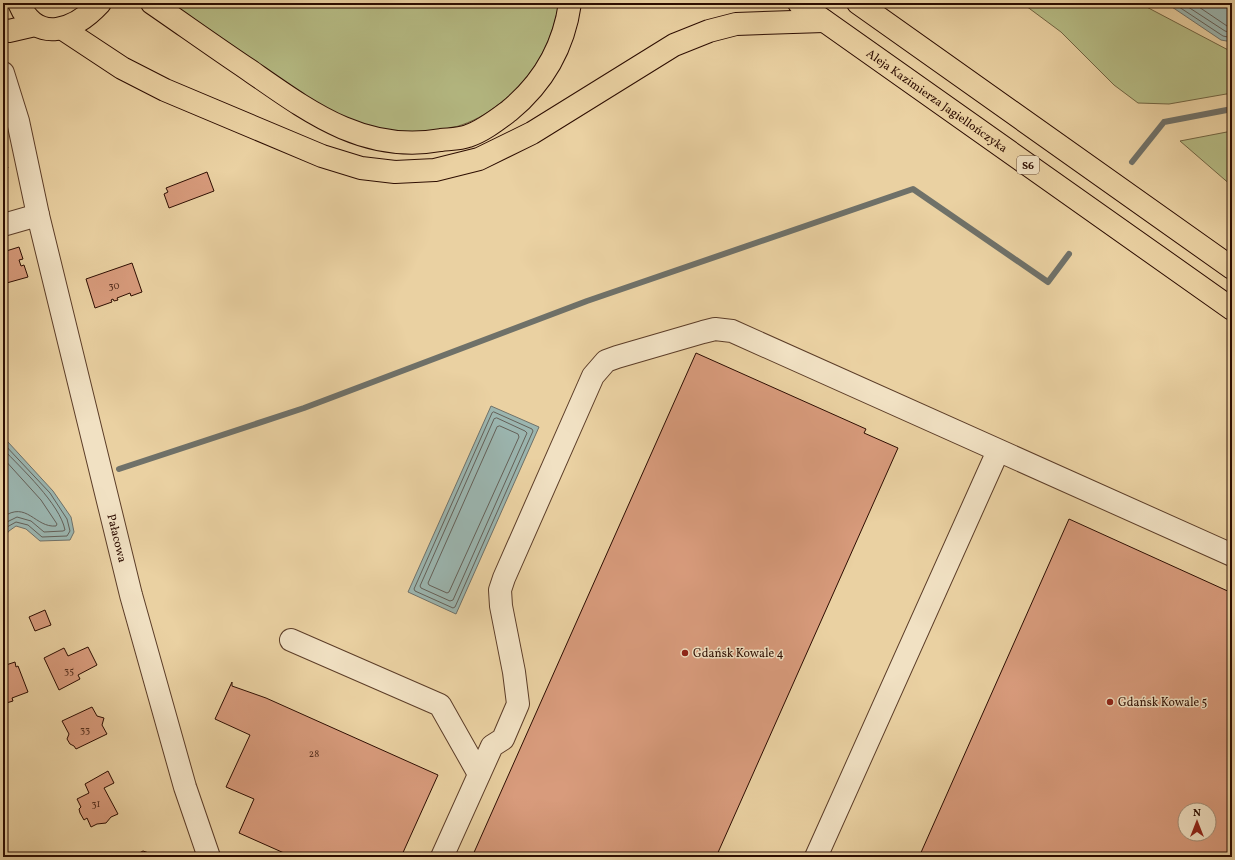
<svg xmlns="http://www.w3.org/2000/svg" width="1235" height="860" viewBox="0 0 1235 860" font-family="Vollkorn,serif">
  <rect width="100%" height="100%" fill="#ead1a2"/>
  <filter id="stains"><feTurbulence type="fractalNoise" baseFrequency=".005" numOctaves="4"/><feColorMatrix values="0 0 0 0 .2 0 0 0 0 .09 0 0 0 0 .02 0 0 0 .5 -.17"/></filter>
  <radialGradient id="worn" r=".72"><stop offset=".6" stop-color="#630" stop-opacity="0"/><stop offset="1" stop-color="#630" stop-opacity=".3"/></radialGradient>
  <g fill="#b6bc85" stroke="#716442">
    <path d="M 170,3 L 559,3 C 551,46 534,76 499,104 C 447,147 372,136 317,104 C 296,92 277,77 257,63 C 228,43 199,23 170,3 Z"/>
    <path d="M 1022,3 L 1139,3 L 1232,52 L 1232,93 L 1169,104 L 1138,103 L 1114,85 L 1061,32 Z"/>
    <path d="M 1232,131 L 1232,186 L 1180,141 Z"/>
  </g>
  <g fill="#9bb5af" stroke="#6f7169">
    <path d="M 1166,3 L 1232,3 L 1232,42 L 1221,40 Z"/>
    <path d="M 491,406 L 539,427 L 456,614 L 408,592 Z"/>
    <path d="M 3,438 L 8,442 L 53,491 L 71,517 L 74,532 L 70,540 L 40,541 L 26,529 L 16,526 L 9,531 L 5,536 L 3,536 Z"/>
  </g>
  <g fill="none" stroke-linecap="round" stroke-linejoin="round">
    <g stroke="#646058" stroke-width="1">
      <path d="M 1173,3 L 1223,36 L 1232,38"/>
      <path d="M 1182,3 L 1225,31 L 1232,33"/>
      <path d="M 1193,3 L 1227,26 L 1232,27"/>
      <path d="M 494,412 L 532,429 L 533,431 L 455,607 L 453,608 L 415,591 L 414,589 L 492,413 Z"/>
      <path d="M 497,418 L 525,431 L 527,433 L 453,600 L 450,601 L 421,588 L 420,586 L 494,419 Z"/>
      <path d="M 500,426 L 518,434 L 519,437 L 449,592 L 447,593 L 429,585 L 428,583 L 497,427 Z"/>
      <path d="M 3,443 L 50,493 L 67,519 L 70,531 L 67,536 L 42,537 L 28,525 L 16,522 L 7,527 L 3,532"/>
      <path d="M 3,449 C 21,468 60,504 65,530 L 63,531 L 44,532 L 31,521 L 17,517 L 3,524"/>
      <path d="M 3,458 L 41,500 L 57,524 L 56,526 C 35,528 27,500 3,517"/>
    </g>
    <g stroke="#6f7169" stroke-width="6">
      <path d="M 1132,162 L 1164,122 L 1232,109"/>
      <path d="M 119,469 L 304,408 L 587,301 L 913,189 L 1048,282 L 1069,254"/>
    </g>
  </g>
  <g fill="#d89b7c" stroke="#2c0c00" fill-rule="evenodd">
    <path d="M 3,156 L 8,168 L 3,171 Z"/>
    <path d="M 207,172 L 214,191 L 169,208 L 164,194 L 168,192 L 166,188 Z"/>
    <path d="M 19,247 L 23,259 L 19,260 L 21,266 L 24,265 L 28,277 L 3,284 L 3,252 Z"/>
    <path d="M 132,263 L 142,292 L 131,296 L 130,293 L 117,298 L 118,300 L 114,301 L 113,299 L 111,300 L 112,302 L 95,308 L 86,279 Z"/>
    <path d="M 696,353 L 866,429 L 864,433 L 898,448 L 716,857 L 472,857 Z"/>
    <path d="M 1069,519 L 1232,593 L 1232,857 L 919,857 ZM 1185,810 L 1209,810 L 1209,834 L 1185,834 Z"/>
    <path d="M 45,610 L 51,625 L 35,631 L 29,617 Z"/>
    <path d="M 88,647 L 97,665 L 78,675 L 80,679 L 59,690 L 44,658 L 64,648 L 68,656 Z"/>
    <path d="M 15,662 L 16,667 L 18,666 L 28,692 L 12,698 L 13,701 L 3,704 L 3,672 L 5,671 L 3,666 Z"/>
    <path d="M 232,682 L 232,686 L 266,698 L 438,775 L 401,857 L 293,857 L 239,833 L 254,799 L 226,787 L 250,735 L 215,719 Z"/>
    <path d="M 92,707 L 97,716 L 104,718 L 102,725 L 107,734 L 76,749 L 74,746 L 70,744 L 67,739 L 69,734 L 62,721 Z"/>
    <path d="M 108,771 L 114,783 L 104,788 L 118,814 L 111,817 L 106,823 L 97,824 L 91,827 L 87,818 L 84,820 L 80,813 L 79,809 L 81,807 L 77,799 L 89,793 L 85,784 Z"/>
    <path d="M 143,851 L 149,853 L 151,857 L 132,857 Z"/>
  </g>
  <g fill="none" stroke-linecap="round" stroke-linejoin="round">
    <g stroke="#5c3d28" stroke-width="24">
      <g id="minor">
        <path id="s1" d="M 3,73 L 18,121 L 38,215 L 131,595 L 185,787 L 209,857"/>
        <path d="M 3,225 L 38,215"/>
        <path d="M 291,640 L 440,705 L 479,774"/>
        <path d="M 442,857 L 492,746 L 503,739 L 518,704 L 514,672 L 501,606 L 500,590 L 504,578 L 593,376 L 606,361 L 617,357 L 703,332 L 715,329 L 732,331 L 1232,555"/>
        <path d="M 816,857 L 998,451"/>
      </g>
    </g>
    <g stroke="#2c0c00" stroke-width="24">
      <g id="major">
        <path d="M 19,3 C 37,46 76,29 100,3"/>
        <path d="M 3,30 L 9,31 L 35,25"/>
      </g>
    </g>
    <g stroke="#2c0c00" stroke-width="24">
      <g id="highway">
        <path d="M 152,3 C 184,25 216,48 249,70 C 308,111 364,154 441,140 C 450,139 460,139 468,136 C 483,131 497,120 509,111 C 543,83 564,46 570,3"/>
        <path id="s2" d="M 799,3 L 1232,309"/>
        <path d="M 858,3 L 1232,268"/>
        <path d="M 63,29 L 122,68 L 165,90 L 322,156 L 361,168 L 395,172 L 435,170 L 479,159 L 532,133 L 674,45 L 709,31 L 736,24 L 824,21"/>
      </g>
    </g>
    <use href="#minor" stroke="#f1e1c3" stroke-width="22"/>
    <use href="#major" stroke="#ead1a2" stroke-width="22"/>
    <use href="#highway" stroke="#ead1a2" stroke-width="22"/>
  </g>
  <g fill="#8f2418" stroke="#f1e1c3" stroke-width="1.5">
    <circle cx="685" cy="653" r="4"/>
    <circle cx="1110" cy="702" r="4"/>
  </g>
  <g text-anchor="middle" stroke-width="3" stroke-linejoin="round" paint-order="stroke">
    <g font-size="10" fill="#57301f">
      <text x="114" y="289">30</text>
      <text x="69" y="674">35</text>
      <text x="85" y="733">33</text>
      <text x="314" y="757">28</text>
      <text x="96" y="807">31</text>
    </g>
    <rect fill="#f1e1c3" stroke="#674c3a" stroke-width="1" x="1017" y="156" width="22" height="18" rx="3"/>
    <g font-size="11" font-weight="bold" fill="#2c0c00">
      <text x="1028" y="169">S6</text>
    </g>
    <g font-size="12" fill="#2c0c00" stroke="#f1e1c3">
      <text dy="4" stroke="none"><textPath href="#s2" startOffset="169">Aleja Kazimierza Jagiellończyka</textPath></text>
      <text dy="4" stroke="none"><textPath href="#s1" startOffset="479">Pałacowa</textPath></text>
    </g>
    <g font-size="12" fill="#2c0c00" stroke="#f1e1c3" text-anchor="start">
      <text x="693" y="657">Gdańsk Kowale 4</text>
      <text x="1118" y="706">Gdańsk Kowale 5</text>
    </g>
  </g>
  <rect width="1235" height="860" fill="none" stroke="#ead1a2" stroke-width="16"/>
  <rect x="4" y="4" width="1227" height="852" fill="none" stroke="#2c0c00" stroke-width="2"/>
  <rect x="8" y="8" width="1219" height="844" fill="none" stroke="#2c0c00"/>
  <g transform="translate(1197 822)"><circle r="19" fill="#f1e1c3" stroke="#a28c75"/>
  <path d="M0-3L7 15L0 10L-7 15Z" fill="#8f2418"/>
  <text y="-6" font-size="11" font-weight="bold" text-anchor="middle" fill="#2c0c00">N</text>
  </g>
  <rect width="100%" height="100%" filter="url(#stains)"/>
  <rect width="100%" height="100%" fill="url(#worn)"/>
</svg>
